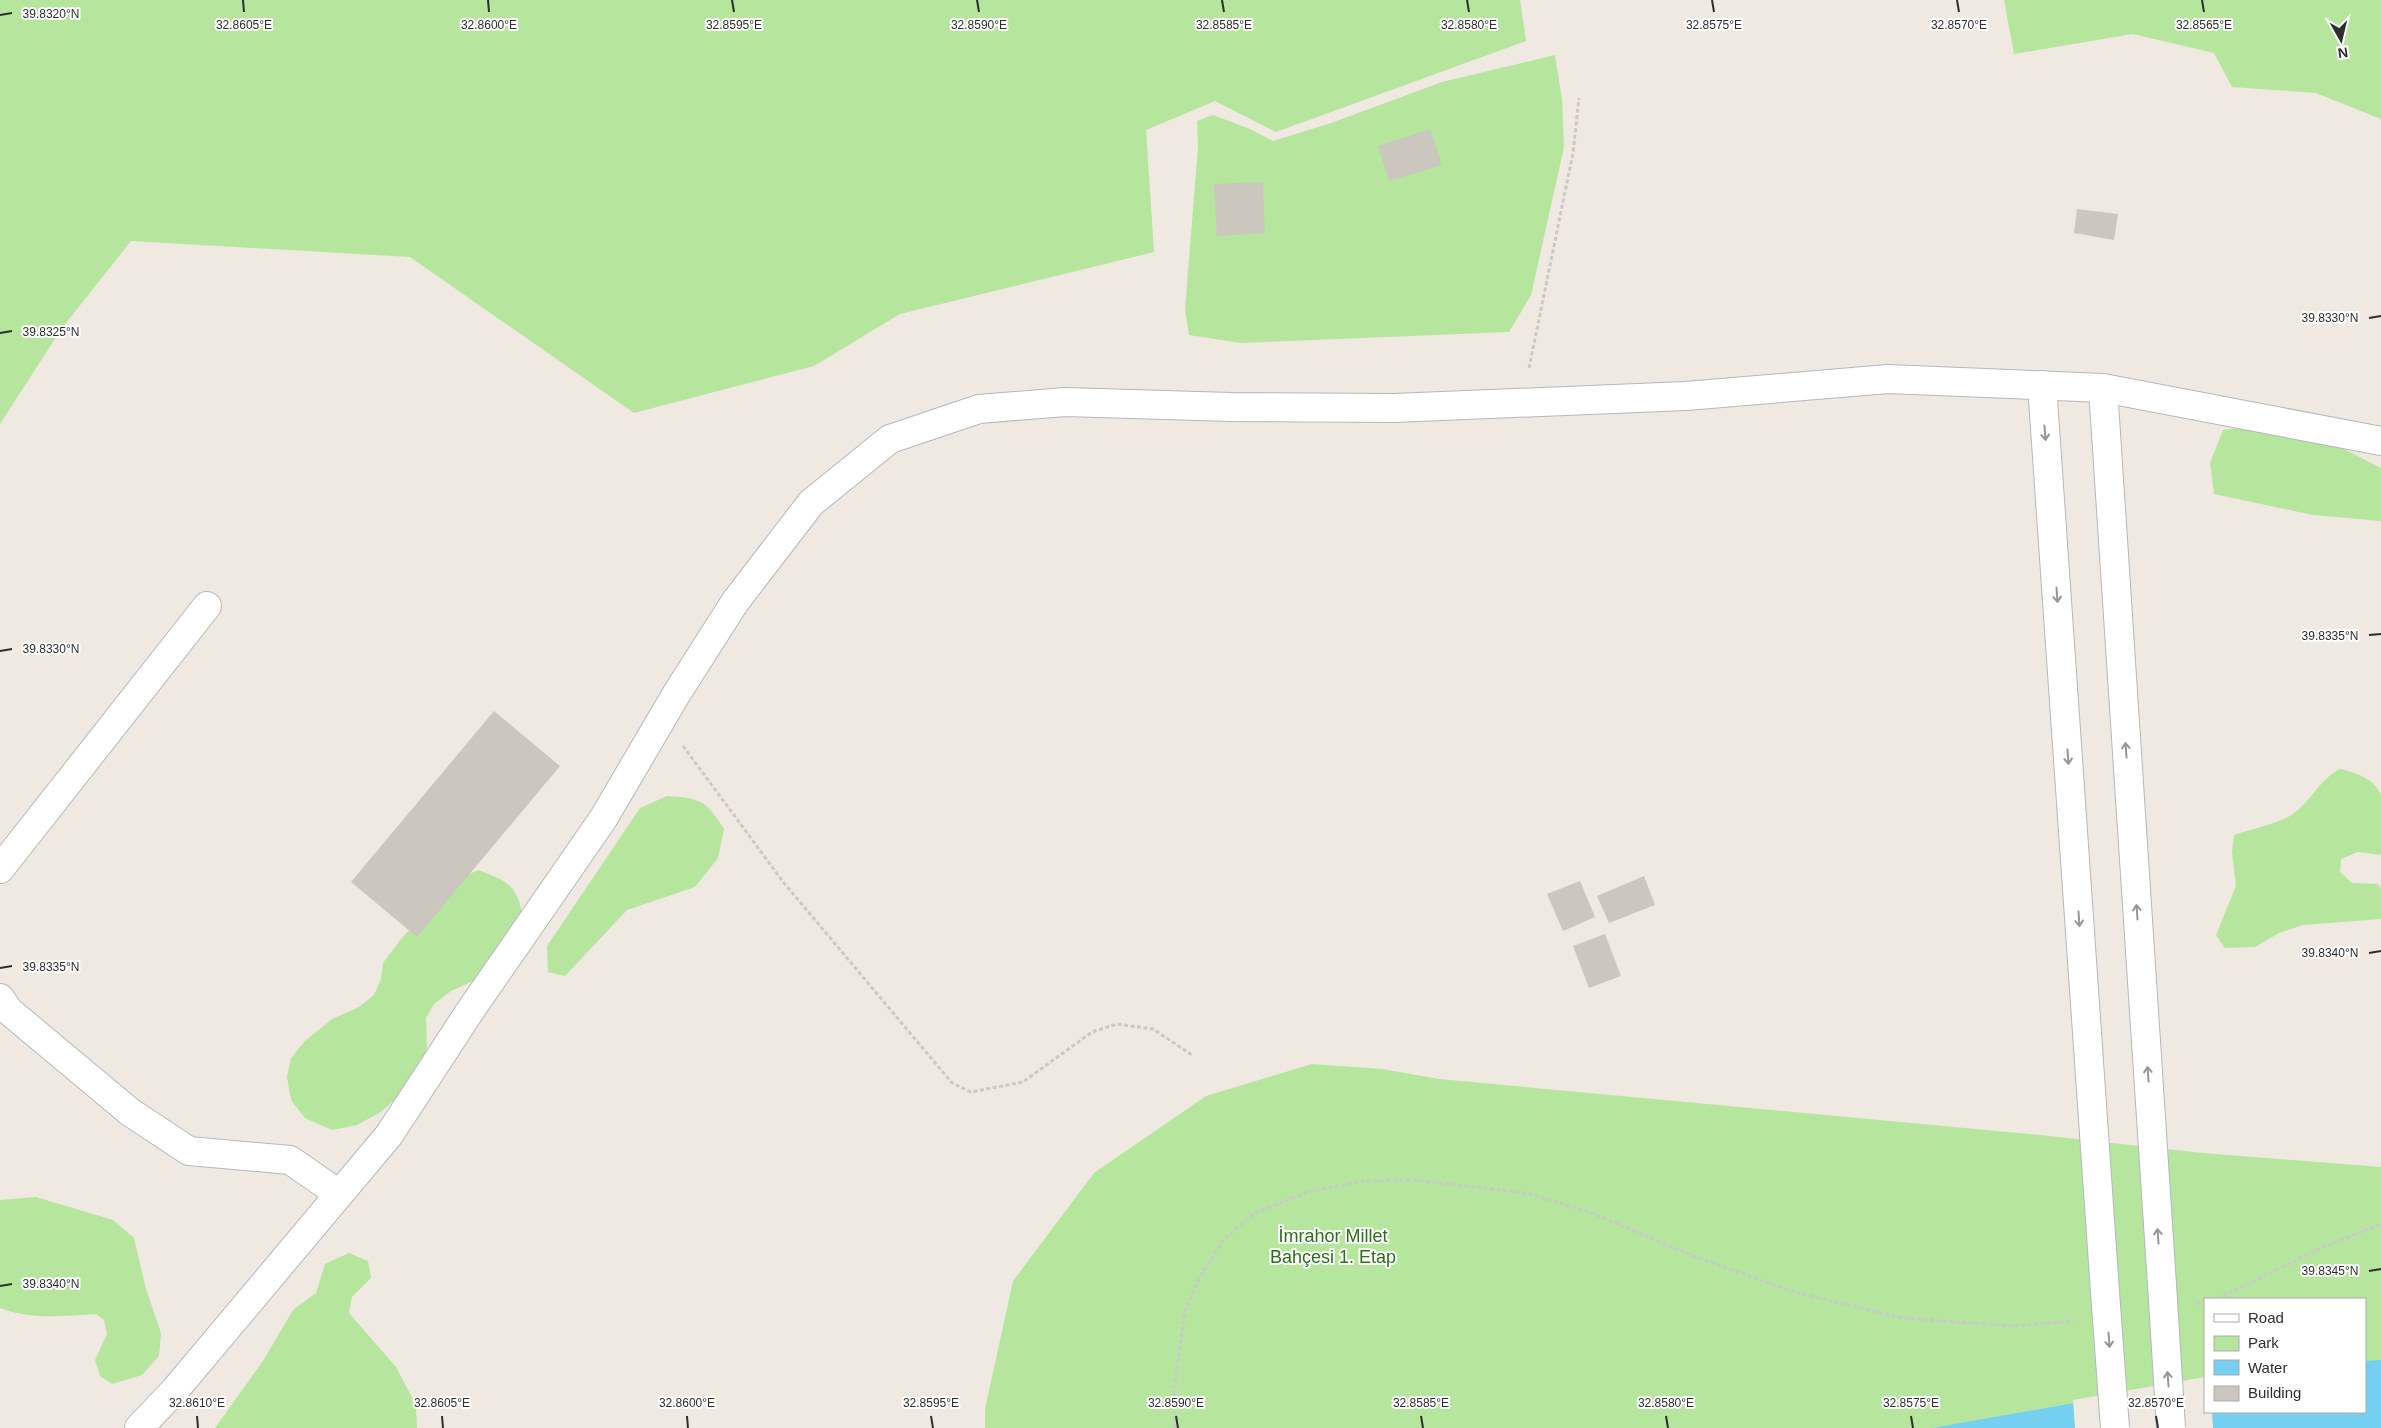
<svg xmlns="http://www.w3.org/2000/svg" width="2381" height="1428" viewBox="0 0 2381 1428" font-family="Helvetica,sans-serif">
  <rect width="100%" height="100%" fill="#efe9e1"/>
  <g fill="#b6e59e" fill-rule="evenodd">
    <path d="M 0,0 L 1520,0 L 1526,41 L 1276,132 L 1215,101 L 1146,130 L 1154,252 L 900,314 L 814,366 L 634,413 L 410,257 L 131,241 L 62,328 L 0,424 Z"/>
    <path d="M 2004,0 L 2381,0 L 2381,119 L 2316,93 L 2232,87 L 2214,53 L 2133,34 L 2014,54 Z"/>
    <path d="M 1555,55 L 1562,99 L 1564,147 L 1531,295 L 1509,332 L 1241,343 L 1189,335 L 1185,309 L 1198,147 L 1197,121 L 1213,115 L 1250,129 L 1273,141 L 1331,123 L 1442,82 Z"/>
    <path d="M 2263,425 L 2336,445 L 2381,468 L 2381,521 L 2313,515 L 2214,494 L 2210,463 L 2223,430 Z"/>
    <path d="M 2340,769 C 2355,772 2376,779 2381,796 C 2381,806 2381,843 2381,855 L 2358,852 L 2341,859 L 2340,872 L 2352,883 L 2378,884 L 2381,889 L 2381,919 L 2303,925 L 2279,933 L 2255,947 L 2225,948 L 2216,935 L 2236,886 L 2232,852 L 2234,835 C 2249,830 2282,822 2293,814 C 2311,801 2321,778 2340,769 Z"/>
    <path d="M 667,796 C 700,798 706,800 724,829 L 718,858 L 695,887 L 627,910 L 565,976 L 548,972 L 547,946 L 640,808 Z"/>
    <path d="M 478,870 C 507,881 517,884 523,917 L 480,978 L 451,991 L 434,1004 L 426,1018 L 427,1048 L 418,1070 L 405,1090 L 381,1112 L 357,1125 L 332,1130 L 305,1118 L 291,1100 L 287,1077 L 291,1058 L 305,1041 L 332,1019 L 359,1007 L 374,995 L 381,979 L 383,963 L 401,939 L 455,881 Z"/>
    <path d="M 1312,1064 L 1382,1069 L 1439,1079 L 2040,1135 L 2203,1153 L 2381,1167 L 2381,1428 L 985,1428 L 985,1409 L 1013,1281 L 1094,1173 L 1206,1096 ZM 2205,1299 L 2365,1299 L 2365,1412 L 2205,1412 Z"/>
    <path d="M 36,1197 L 113,1220 L 134,1238 L 146,1289 L 161,1333 L 159,1356 L 142,1375 L 112,1384 L 100,1376 L 95,1360 L 107,1334 L 104,1320 L 96,1314 C 64,1316 31,1320 0,1308 L 0,1200 Z"/>
    <path d="M 349,1253 L 368,1261 L 371,1278 L 352,1297 L 349,1313 L 396,1367 L 416,1405 L 417,1428 L 215,1428 L 263,1361 L 293,1310 L 316,1293 L 325,1264 Z"/>
  </g>
  <path fill="#75cff0" d="M 2381,1360 L 2381,1428 L 1932,1428 L 2205,1380 L 2205,1412 L 2365,1412 L 2365,1361 Z"/>
  <path fill="#efe9e1" d="M 2205,1377 L 2205,1412 L 2212,1412 L 2213,1428 L 2075,1428 L 2073,1400 Z"/>
  <g fill="#cbc7bf">
    <path d="M 1430,129 L 1442,165 L 1389,181 L 1378,146 Z"/>
    <path d="M 1263,182 L 1265,233 L 1217,236 L 1214,184 Z"/>
    <path d="M 2077,209 L 2118,214 L 2114,240 L 2074,233 Z"/>
    <path d="M 494,711 L 560,766 L 417,937 L 351,882 Z"/>
    <path d="M 1644,876 L 1655,905 L 1609,923 L 1597,896 Z"/>
    <path d="M 1580,881 L 1595,917 L 1563,931 L 1547,894 Z"/>
    <path d="M 1605,934 L 1621,976 L 1589,988 L 1573,946 Z"/>
  </g>
  <g fill="none" stroke-linecap="round" stroke-linejoin="round">
    <g stroke="#b4b7c1" stroke-width="30">
      <g id="street">
        <path d="M 0,869 L 207,606"/>
        <path d="M 0,998 L 9,1011 L 130,1112 L 189,1151 L 290,1160 L 339,1194"/>
      </g>
    </g>
    <g stroke="#b4b7c1" stroke-width="30">
      <g id="secondary">
        <path d="M 2042,385 L 2105,1292"/>
        <path d="M 2103,388 L 2162,1285"/>
        <path d="M 139,1428 L 175,1390 L 389,1135 L 470,1011 L 603,819 L 677,693 L 735,602 L 811,503 L 890,439 L 979,409 L 1065,402 L 1231,407 L 1394,408 L 1686,396 L 1888,379 L 2103,388 L 2381,441"/>
      </g>
    </g>
    <g stroke="#c9c9c9" stroke-width="3" stroke-dasharray="4 2.5" stroke-linecap="butt">
      <path d="M 1529,368 L 1573,153 L 1579,98"/>
      <path d="M 683,746 L 784,883 L 952,1083 L 971,1092 L 1023,1082 L 1092,1032 L 1117,1024 L 1153,1029 L 1192,1055"/>
      <path d="M 2217,1299 L 2321,1248 L 2381,1224"/>
      <path d="M 2197,1304 L 2205,1303"/>
      <path d="M 1175,1428 L 1174,1389 L 1185,1311 L 1200,1277 L 1224,1239 L 1255,1213 L 1308,1192 L 1363,1181 L 1415,1180 L 1527,1193 L 1589,1212 L 1696,1257 L 1794,1292 L 1903,1318 L 2012,1326 L 2074,1321"/>
    </g>
    <use href="#street" stroke="#fff" stroke-width="28"/>
    <use href="#secondary" stroke="#fff" stroke-width="28"/>
    <g stroke="#b4b7c1" stroke-width="30" stroke-linecap="butt">
      <g id="secondary-bridge">
        <path d="M 2162,1285 L 2171,1428"/>
        <path d="M 2105,1292 L 2115,1428"/>
      </g>
    </g>
    <use href="#secondary-bridge" stroke="#fff" stroke-width="28"/>
  </g>
  <defs><path id="oneway-shaft" d="M-6 0H5M1.5-3L5.5 0L1.5 3" fill="none" stroke-width="1.6" stroke-linecap="round" stroke-linejoin="round" transform="scale(1.25)"/></defs>
  <g stroke="#969696">
    <use href="#oneway-shaft" transform="translate(2045 433) rotate(86)"/>
    <use href="#oneway-shaft" transform="translate(2057 595) rotate(86)"/>
    <use href="#oneway-shaft" transform="translate(2126 750) rotate(-94)"/>
    <use href="#oneway-shaft" transform="translate(2068 757) rotate(86)"/>
    <use href="#oneway-shaft" transform="translate(2137 912) rotate(-94)"/>
    <use href="#oneway-shaft" transform="translate(2079 919) rotate(86)"/>
    <use href="#oneway-shaft" transform="translate(2148 1074) rotate(-94)"/>
    <use href="#oneway-shaft" transform="translate(2158 1236) rotate(-94)"/>
    <use href="#oneway-shaft" transform="translate(2109 1340) rotate(86)"/>
    <use href="#oneway-shaft" transform="translate(2168 1379) rotate(-94)"/>
  </g>
  <path fill="none" stroke="#2e2e2e" stroke-width="2" d="M 243,0 L 244,12M 488,0 L 489,12M 732,0 L 734,12M 977,0 L 979,12M 1222,0 L 1224,12M 1467,0 L 1469,12M 1712,0 L 1714,12M 1957,0 L 1959,12M 2202,0 L 2204,12M 0,15 L 12,13M 2369,318 L 2381,316M 0,333 L 12,331M 2369,635 L 2381,634M 0,651 L 12,649M 2369,953 L 2381,951M 0,968 L 12,966M 2369,1271 L 2381,1269M 0,1286 L 12,1284M 197,1416 L 198,1428M 442,1416 L 443,1428M 687,1416 L 688,1428M 931,1416 L 933,1428M 1176,1416 L 1178,1428M 1421,1416 L 1423,1428M 1666,1416 L 1668,1428M 1911,1416 L 1913,1428M 2156,1416 L 2158,1428"/>
  <g text-anchor="middle" stroke-width="4" stroke-linejoin="round" paint-order="stroke">
    <g font-size="18" fill="#2c6e1b" stroke="#fff">
      <text x="1333" y="1242">İmrahor Millet<tspan x="1333" dy="21">Bahçesi 1. Etap</tspan></text>
    </g>
  </g>
  <g font-size="12" text-anchor="middle" fill="#2e2e2e" stroke="#fff" stroke-width="4" stroke-linejoin="round" paint-order="stroke">
    <text x="51" y="18">39.8320°N</text>
    <text x="244" y="29">32.8605°E</text>
    <text x="489" y="29">32.8600°E</text>
    <text x="734" y="29">32.8595°E</text>
    <text x="979" y="29">32.8590°E</text>
    <text x="1224" y="29">32.8585°E</text>
    <text x="1469" y="29">32.8580°E</text>
    <text x="1714" y="29">32.8575°E</text>
    <text x="1959" y="29">32.8570°E</text>
    <text x="2204" y="29">32.8565°E</text>
    <text x="2330" y="322">39.8330°N</text>
    <text x="51" y="336">39.8325°N</text>
    <text x="2330" y="640">39.8335°N</text>
    <text x="51" y="653">39.8330°N</text>
    <text x="2330" y="957">39.8340°N</text>
    <text x="51" y="971">39.8335°N</text>
    <text x="2330" y="1275">39.8345°N</text>
    <text x="51" y="1288">39.8340°N</text>
    <text x="197" y="1407">32.8610°E</text>
    <text x="442" y="1407">32.8605°E</text>
    <text x="687" y="1407">32.8600°E</text>
    <text x="931" y="1407">32.8595°E</text>
    <text x="1176" y="1407">32.8590°E</text>
    <text x="1421" y="1407">32.8585°E</text>
    <text x="1666" y="1407">32.8580°E</text>
    <text x="1911" y="1407">32.8575°E</text>
    <text x="2156" y="1407">32.8570°E</text>
  </g>
  <rect x="2204" y="1298" width="162" height="115" fill="#ffffff" stroke="#ababab"/>
  <rect x="2214" y="1314" width="25" height="8" fill="#ffffff" stroke="#ababab"/>
  <text x="2248" y="1323" font-size="15" fill="#2e2e2e">Road</text>
  <rect x="2214" y="1336" width="25" height="15" fill="#b6e59e" stroke="#ababab"/>
  <text x="2248" y="1348" font-size="15" fill="#2e2e2e">Park</text>
  <rect x="2214" y="1360" width="25" height="15" fill="#75cff0" stroke="#ababab"/>
  <text x="2248" y="1373" font-size="15" fill="#2e2e2e">Water</text>
  <rect x="2214" y="1386" width="25" height="15" fill="#cbc7bf" stroke="#ababab"/>
  <text x="2248" y="1398" font-size="15" fill="#2e2e2e">Building</text>
  <g transform="translate(2341 40) rotate(172)" stroke="#ffffff" stroke-width="4" paint-order="stroke">
  <path d="M0-4L9 19L0 12L-9 19Z" fill="#2e2e2e"/>
  <text y="-8" font-size="14" font-weight="bold" text-anchor="middle" fill="#2e2e2e">N</text>
  </g>
</svg>
